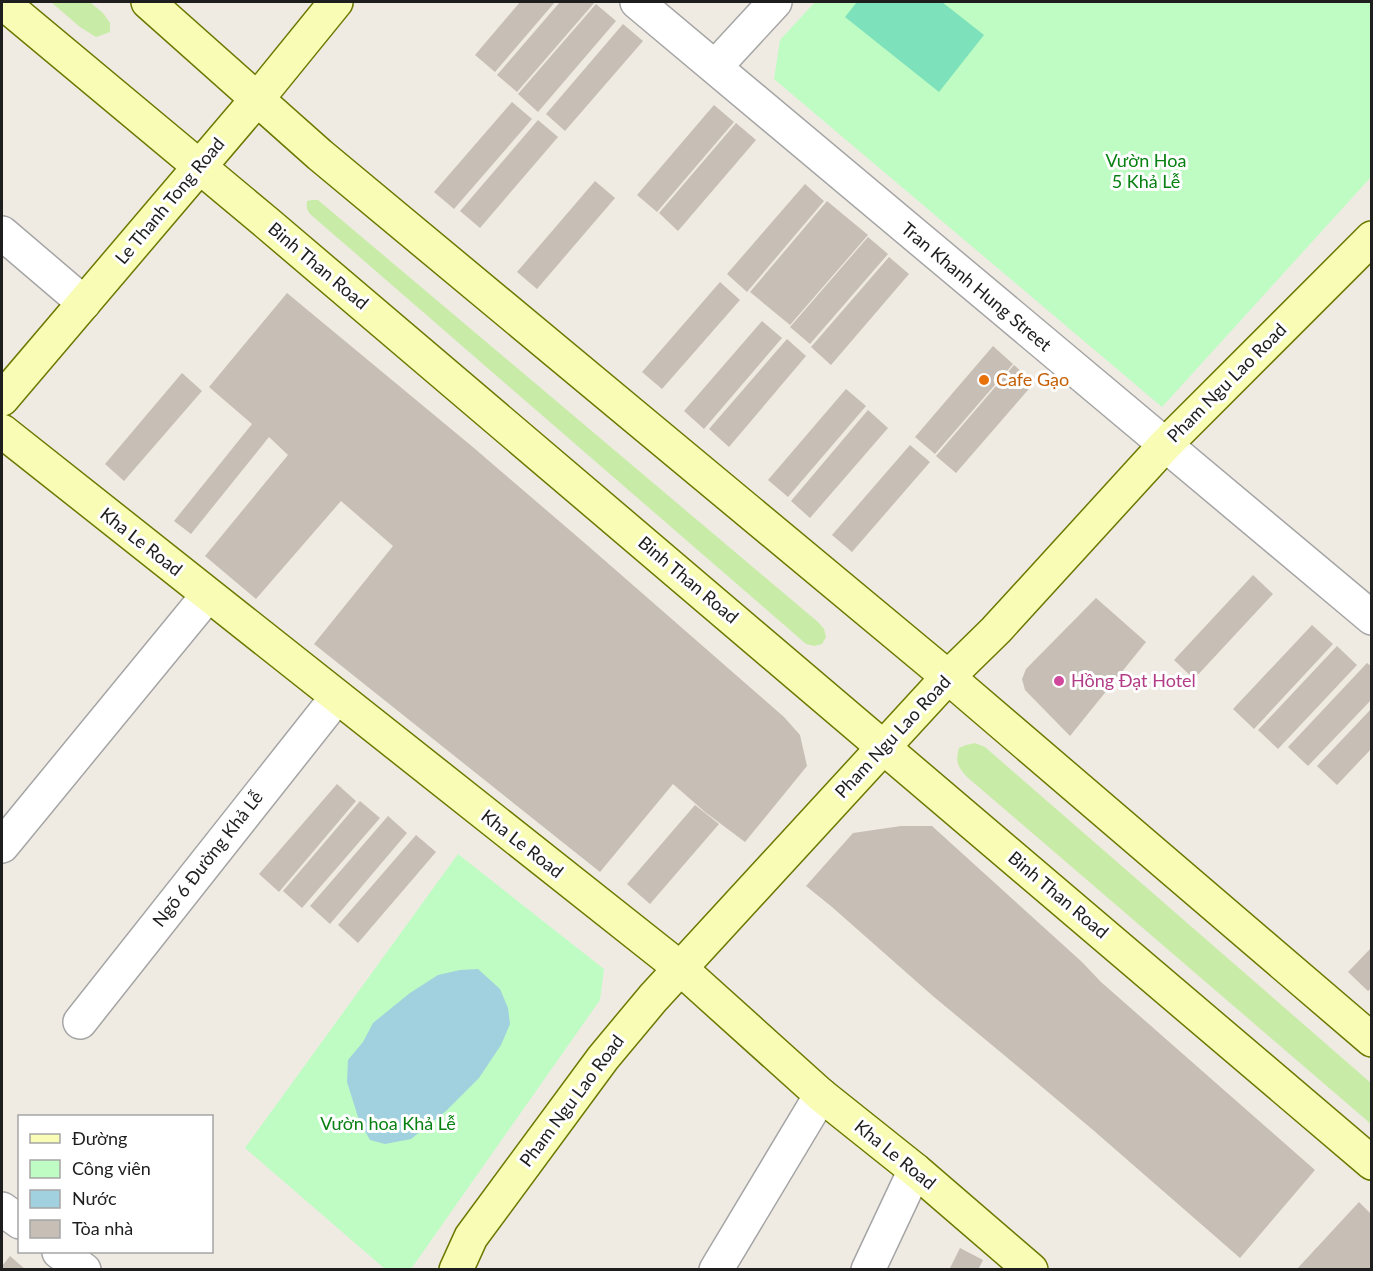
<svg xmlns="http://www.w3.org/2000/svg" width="1373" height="1271" viewBox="0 0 1373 1271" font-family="Lato,sans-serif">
  <rect width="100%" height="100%" fill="#efebe3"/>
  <g fill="#c8eca7">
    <path d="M 51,2 L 90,2 L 103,13 L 110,23 L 110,32 L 96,37 L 80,27 Z"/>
    <path d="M 312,200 L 318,200 L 818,622 L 824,629 L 826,637 L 822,644 L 814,646 L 806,644 L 310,214 C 307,210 306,207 307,201 Z"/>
    <path d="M 975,743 L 985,747 L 1371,1083 L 1371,1124 L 967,777 C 958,767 955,762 959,748 L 966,745 Z"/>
  </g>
  <g fill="#befcc3">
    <path d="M 815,2 L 1371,2 L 1371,177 L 1162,407 L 774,79 L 780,40 Z"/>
    <path d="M 458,854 L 604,969 L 600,1000 L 411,1269 L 385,1269 L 245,1148 Z"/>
  </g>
  <path fill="#7de2bc" d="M 857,2 L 942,2 L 984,35 L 939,92 L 845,17 Z"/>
  <path fill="#a1d0df" d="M 478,969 L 500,989 L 508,1008 L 510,1024 L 501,1045 L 479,1078 L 446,1111 L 411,1139 L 385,1144 L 370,1140 L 359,1120 L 347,1082 L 348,1060 L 363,1042 L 373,1023 L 410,993 L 438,975 L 460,970 Z"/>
  <g fill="#c7beb6">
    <path d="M 520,2 L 555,2 L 495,72 L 475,55 Z"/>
    <path d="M 560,2 L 595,2 L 517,92 L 497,75 Z"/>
    <path d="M 596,4 L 616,21 L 538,112 L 518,94 Z"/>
    <path d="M 623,24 L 643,41 L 565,131 L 546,114 Z"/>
    <path d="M 512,102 L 532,119 L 454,209 L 434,192 Z"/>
    <path d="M 714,105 L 734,122 L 657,212 L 637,195 Z"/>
    <path d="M 538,120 L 558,137 L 480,228 L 460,211 Z"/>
    <path d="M 736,123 L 756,140 L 678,231 L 659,213 Z"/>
    <path d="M 595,181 L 615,198 L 537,289 L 517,272 Z"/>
    <path d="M 805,184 L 824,201 L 747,292 L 727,274 Z"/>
    <path d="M 827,201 L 868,235 L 790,325 L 750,292 Z"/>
    <path d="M 868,237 L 888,254 L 810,344 L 790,327 Z"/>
    <path d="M 889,257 L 909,274 L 831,365 L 811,347 Z"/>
    <path d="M 720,282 L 740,300 L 662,389 L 642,372 Z"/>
    <path d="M 287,293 L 474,448 L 587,545 L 784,717 L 800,735 L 807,766 L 745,842 L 705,812 L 673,784 L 600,872 L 314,644 L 393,546 L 341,501 L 256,599 L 205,556 L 288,455 L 269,437 L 191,534 L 174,521 L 252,424 L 209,387 Z"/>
    <path d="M 762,321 L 782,338 L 704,429 L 684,411 Z"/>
    <path d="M 787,339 L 806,356 L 729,447 L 709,429 Z"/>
    <path d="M 993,346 L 1013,364 L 935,454 L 915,437 Z"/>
    <path d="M 1014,365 L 1034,383 L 956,473 L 936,456 Z"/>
    <path d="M 182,373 L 202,391 L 124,481 L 105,464 Z"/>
    <path d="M 846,389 L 866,406 L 788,497 L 768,480 Z"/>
    <path d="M 868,410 L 888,428 L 810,518 L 791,501 Z"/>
    <path d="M 910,445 L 930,462 L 852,552 L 832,535 Z"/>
    <path d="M 1253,575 L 1273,594 L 1194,679 L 1174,660 Z"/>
    <path d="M 1096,598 L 1146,642 L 1070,736 L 1025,690 L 1022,679 L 1026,669 Z"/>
    <path d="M 1312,625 L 1333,644 L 1254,729 L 1233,709 Z"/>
    <path d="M 1337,646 L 1357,665 L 1278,749 L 1258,730 Z"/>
    <path d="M 1367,663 L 1372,667 L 1372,699 L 1308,766 L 1288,747 Z"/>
    <path d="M 1372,708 L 1372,748 L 1337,785 L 1317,766 Z"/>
    <path d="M 337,784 L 356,801 L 279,892 L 259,874 Z"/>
    <path d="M 360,801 L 380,818 L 302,908 L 283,891 Z"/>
    <path d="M 695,805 L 719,824 L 650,904 L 627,884 Z"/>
    <path d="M 388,816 L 407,833 L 330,924 L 310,906 Z"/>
    <path d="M 901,826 L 932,826 L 1082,962 L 1101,982 L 1315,1170 L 1240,1258 L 1093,1130 L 1004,1055 L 934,997 L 832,907 L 806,886 L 853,833 Z"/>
    <path d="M 416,835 L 436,852 L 358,943 L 338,925 Z"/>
    <path d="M 1372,947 L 1372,988 L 1368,991 L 1348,972 Z"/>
    <path d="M 1359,1202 L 1372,1215 L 1372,1270 L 1296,1270 Z"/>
    <path d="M 960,1248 L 983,1260 L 978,1270 L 949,1270 Z"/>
    <path d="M 10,1256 L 26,1270 L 2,1270 L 2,1266 Z"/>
  </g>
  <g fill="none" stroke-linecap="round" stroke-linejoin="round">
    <g stroke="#a5a5a5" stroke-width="36">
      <g id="street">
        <path d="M 637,2 L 1372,618"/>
        <path d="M 715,67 L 775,2"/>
        <path d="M 2,233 L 84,303"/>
        <path d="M 2,846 L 208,595"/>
        <path d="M 80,1022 L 337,697"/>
        <path d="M 2,1209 L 20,1222"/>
        <path d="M 59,1252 L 84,1270"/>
        <path d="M 716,1270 L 821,1095"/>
        <path d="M 868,1270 L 915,1170"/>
      </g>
    </g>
    <g stroke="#6b7900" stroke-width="36">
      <g id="secondary">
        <path d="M 2,2 L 267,223 L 1372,1163"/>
        <path d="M 148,2 L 320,155 L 948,677 L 1372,1040"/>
        <path d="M 2,399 L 258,98 L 336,2"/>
        <path d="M 2,431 L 680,968 L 821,1095 L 915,1170 L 1031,1270"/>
        <path d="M 456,1270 L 471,1237 L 603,1058 L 653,998 L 948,677 L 996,630 L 1165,445 L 1372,238"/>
      </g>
    </g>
    <use href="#street" stroke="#fff" stroke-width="33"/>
    <use href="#secondary" stroke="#f8fcb4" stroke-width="33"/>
  </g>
  <circle fill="#e8710a" stroke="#fff" stroke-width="2" cx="984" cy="380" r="6"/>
  <circle fill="#d1479c" stroke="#fff" stroke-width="2" cx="1059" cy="681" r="6"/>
  <g text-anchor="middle" stroke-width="6" stroke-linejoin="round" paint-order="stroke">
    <g font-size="18" fill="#078112" stroke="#fff">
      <text x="1146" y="167">Vườn Hoa<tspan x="1146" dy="21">5 Khả Lễ</tspan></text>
      <text x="388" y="1130">Vườn hoa Khả Lễ</text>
    </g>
    <g font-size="18" fill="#1e1e1e" stroke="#fff">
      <text transform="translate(170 201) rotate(-50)" y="6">Le Thanh Tong Road</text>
      <text transform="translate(318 266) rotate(40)" y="6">Binh Than Road</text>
      <text transform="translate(976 287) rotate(40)" y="6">Tran Khanh Hung Street</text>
      <text transform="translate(1227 383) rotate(-45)" y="6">Pham Ngu Lao Road</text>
      <text transform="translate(141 542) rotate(38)" y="6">Kha Le Road</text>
      <text transform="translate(688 580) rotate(40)" y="6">Binh Than Road</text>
      <text transform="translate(893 737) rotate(-47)" y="6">Pham Ngu Lao Road</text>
      <text transform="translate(522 844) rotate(38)" y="6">Kha Le Road</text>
      <text transform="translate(208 859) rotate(-52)" y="6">Ngõ 6 Đường Khả Lễ</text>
      <text transform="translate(1058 895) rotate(40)" y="6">Binh Than Road</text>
      <text transform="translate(572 1101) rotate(-53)" y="6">Pham Ngu Lao Road</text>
      <text transform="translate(895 1155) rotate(39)" y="6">Kha Le Road</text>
    </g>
    <g font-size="18" fill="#c56008" stroke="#fff" text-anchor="start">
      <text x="996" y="386">Cafe Gạo</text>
    </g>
    <g font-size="18" fill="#b23c85" stroke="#fff" text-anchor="start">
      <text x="1071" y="687">Hồng Đạt Hotel</text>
    </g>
  </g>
  <rect width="1373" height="1271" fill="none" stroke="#1e1e1e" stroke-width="6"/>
  <rect x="18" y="1115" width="195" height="138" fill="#ffffff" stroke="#a5a5a5" stroke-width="1.5"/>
  <rect x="30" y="1134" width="30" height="9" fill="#f8fcb4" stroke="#a5a5a5" stroke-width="1.5"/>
  <text x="72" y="1145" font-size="18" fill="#1e1e1e">Đường</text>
  <rect x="30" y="1160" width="30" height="18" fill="#befcc3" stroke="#a5a5a5" stroke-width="1.5"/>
  <text x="72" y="1175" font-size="18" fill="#1e1e1e">Công viên</text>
  <rect x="30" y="1190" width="30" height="18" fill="#a1d0df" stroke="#a5a5a5" stroke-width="1.5"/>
  <text x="72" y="1205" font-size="18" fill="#1e1e1e">Nước</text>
  <rect x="30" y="1220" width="30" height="18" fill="#c7beb6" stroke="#a5a5a5" stroke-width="1.5"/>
  <text x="72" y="1235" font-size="18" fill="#1e1e1e">Tòa nhà</text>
</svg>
